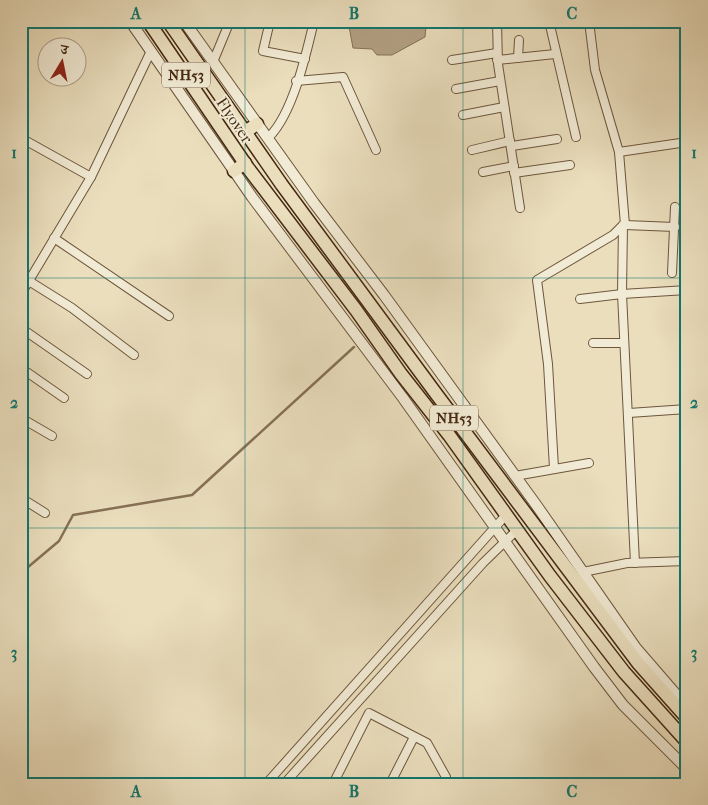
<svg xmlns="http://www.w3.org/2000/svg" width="708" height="805" viewBox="0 0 708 805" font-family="'IM FELL French Canon','Noto Serif Devanagari',serif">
  <rect width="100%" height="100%" fill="#eadebd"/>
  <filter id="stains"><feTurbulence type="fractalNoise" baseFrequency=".004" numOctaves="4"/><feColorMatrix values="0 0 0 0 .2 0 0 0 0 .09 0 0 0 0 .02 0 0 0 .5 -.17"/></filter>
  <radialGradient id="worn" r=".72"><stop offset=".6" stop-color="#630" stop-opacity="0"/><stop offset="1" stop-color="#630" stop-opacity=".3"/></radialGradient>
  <path fill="#b2a083" stroke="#867055" d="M 348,21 L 424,21 L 426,26 L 425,37 L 392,55 L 377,55 L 372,49 L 353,48 Z"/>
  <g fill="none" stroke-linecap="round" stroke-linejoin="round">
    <path stroke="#867055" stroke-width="2.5" d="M 21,573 L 59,541 L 73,515 L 192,495 L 354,347"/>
    <g stroke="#6e563c" stroke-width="10">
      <g id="minor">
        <path d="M 270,21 L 263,51 L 305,59"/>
        <path d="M 497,21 L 498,64 L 520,208"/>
        <path d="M 549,21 L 576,137"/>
        <path d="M 589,21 L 595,70 L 619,152 L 625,225 L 623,225 L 622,294 L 635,563"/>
        <path d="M 518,58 L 519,40"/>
        <path d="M 452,60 L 497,53"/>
        <path d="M 497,60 L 555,54"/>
        <path d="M 213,62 L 230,21"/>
        <path d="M 296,81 L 343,77 L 376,150"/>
        <path d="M 456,89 L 500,81"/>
        <path d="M 463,115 L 504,107"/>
        <path d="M 269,137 C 293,113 306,55 314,21"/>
        <path d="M 21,138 L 91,177"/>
        <path d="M 512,146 L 557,139"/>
        <path d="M 472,150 L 510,141"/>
        <path d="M 619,152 L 687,142"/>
        <path d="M 483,172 L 514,166"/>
        <path d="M 514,173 L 570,165"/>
        <path d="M 625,225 L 675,227"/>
        <path d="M 54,238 L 169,316"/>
        <path d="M 672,273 L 675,207"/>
        <path d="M 29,281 L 72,308 L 134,355"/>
        <path d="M 21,294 L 91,177 L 151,51"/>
        <path d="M 580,299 L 622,294 L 687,290"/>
        <path d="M 21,328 L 87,374"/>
        <path d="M 593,343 L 624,343"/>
        <path d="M 21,368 L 64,398"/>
        <path d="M 629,413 L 687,409"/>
        <path d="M 21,418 L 52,436"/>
        <path d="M 554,468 L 548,364 L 537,280 L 613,235 L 623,225"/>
        <path d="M 515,476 L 589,463"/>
        <path d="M 21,498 L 45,513"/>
        <path d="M 583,572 L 627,563 L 687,561"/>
        <path d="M 266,784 L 506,515"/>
        <path d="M 284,784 L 483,563 L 517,530"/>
        <path d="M 333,784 L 369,713 L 427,743 L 446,777 L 442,784"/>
        <path d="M 390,784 L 414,737"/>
        <path d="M 684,784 L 687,778"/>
      </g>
    </g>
    <g stroke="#6e563c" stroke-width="12">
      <g id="tertiary">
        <path d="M 130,21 L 252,197 L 403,398 L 594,667 L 623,705 L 687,769"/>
        <path d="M 184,21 L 314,203 L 384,295 L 537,506 L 636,648 L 687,707"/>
      </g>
    </g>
    <g stroke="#442811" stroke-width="15">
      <g id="trunk">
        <path d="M 148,21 L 248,168 L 356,310 L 401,374 L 449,435 L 550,576 L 624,672 L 687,742"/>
        <path d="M 168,21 L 282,185 L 437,395 L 638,663 L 687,718"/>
        <path d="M 245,132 L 257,124"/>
        <path d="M 234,171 L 245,163"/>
      </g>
    </g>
    <use href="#minor" stroke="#f1ead4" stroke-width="8"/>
    <use href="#tertiary" stroke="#f1ead4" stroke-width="10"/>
    <use href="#trunk" stroke="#eadebd" stroke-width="12"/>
  </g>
  <path fill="none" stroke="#0f766e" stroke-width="1" stroke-opacity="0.55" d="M 245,21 L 245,784M 463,21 L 463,784M 21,278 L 687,278M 21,528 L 687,528"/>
  <g text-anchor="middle" stroke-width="4" stroke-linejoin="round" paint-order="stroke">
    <g fill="#f1ead4" stroke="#78624c" stroke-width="1">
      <rect x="162" y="62.5" width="48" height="25" rx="4"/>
      <rect x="430" y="405.5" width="48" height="25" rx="4"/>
    </g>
    <g font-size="15" font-weight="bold" fill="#442811">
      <text x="186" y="80">NH53</text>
      <text x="454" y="423">NH53</text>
    </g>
    <g font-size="16" fill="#442811" stroke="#f1ead4">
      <text transform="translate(235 120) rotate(56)" y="6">Flyover</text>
    </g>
  </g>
  <rect width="708" height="805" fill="none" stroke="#eadebd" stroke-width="55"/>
  <g transform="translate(62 62) rotate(10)"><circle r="24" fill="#f1ead4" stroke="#ac9c86"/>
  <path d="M0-4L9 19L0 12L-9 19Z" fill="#8f2418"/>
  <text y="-8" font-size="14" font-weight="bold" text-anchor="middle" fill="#442811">उ</text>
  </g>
  <rect x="28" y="28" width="652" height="750" fill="none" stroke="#0f766e" stroke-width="2"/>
  <g font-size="16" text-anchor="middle" font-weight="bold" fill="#0f766e">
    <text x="136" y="19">A</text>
    <text x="354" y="19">B</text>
    <text x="572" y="19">C</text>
    <text x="14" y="158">1</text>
    <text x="694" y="158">1</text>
    <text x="14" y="408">2</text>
    <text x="694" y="408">2</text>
    <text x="14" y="658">3</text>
    <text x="694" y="658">3</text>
    <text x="136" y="797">A</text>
    <text x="354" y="797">B</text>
    <text x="572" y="797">C</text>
  </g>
  <rect width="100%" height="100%" filter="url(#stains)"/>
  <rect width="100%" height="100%" fill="url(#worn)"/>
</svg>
